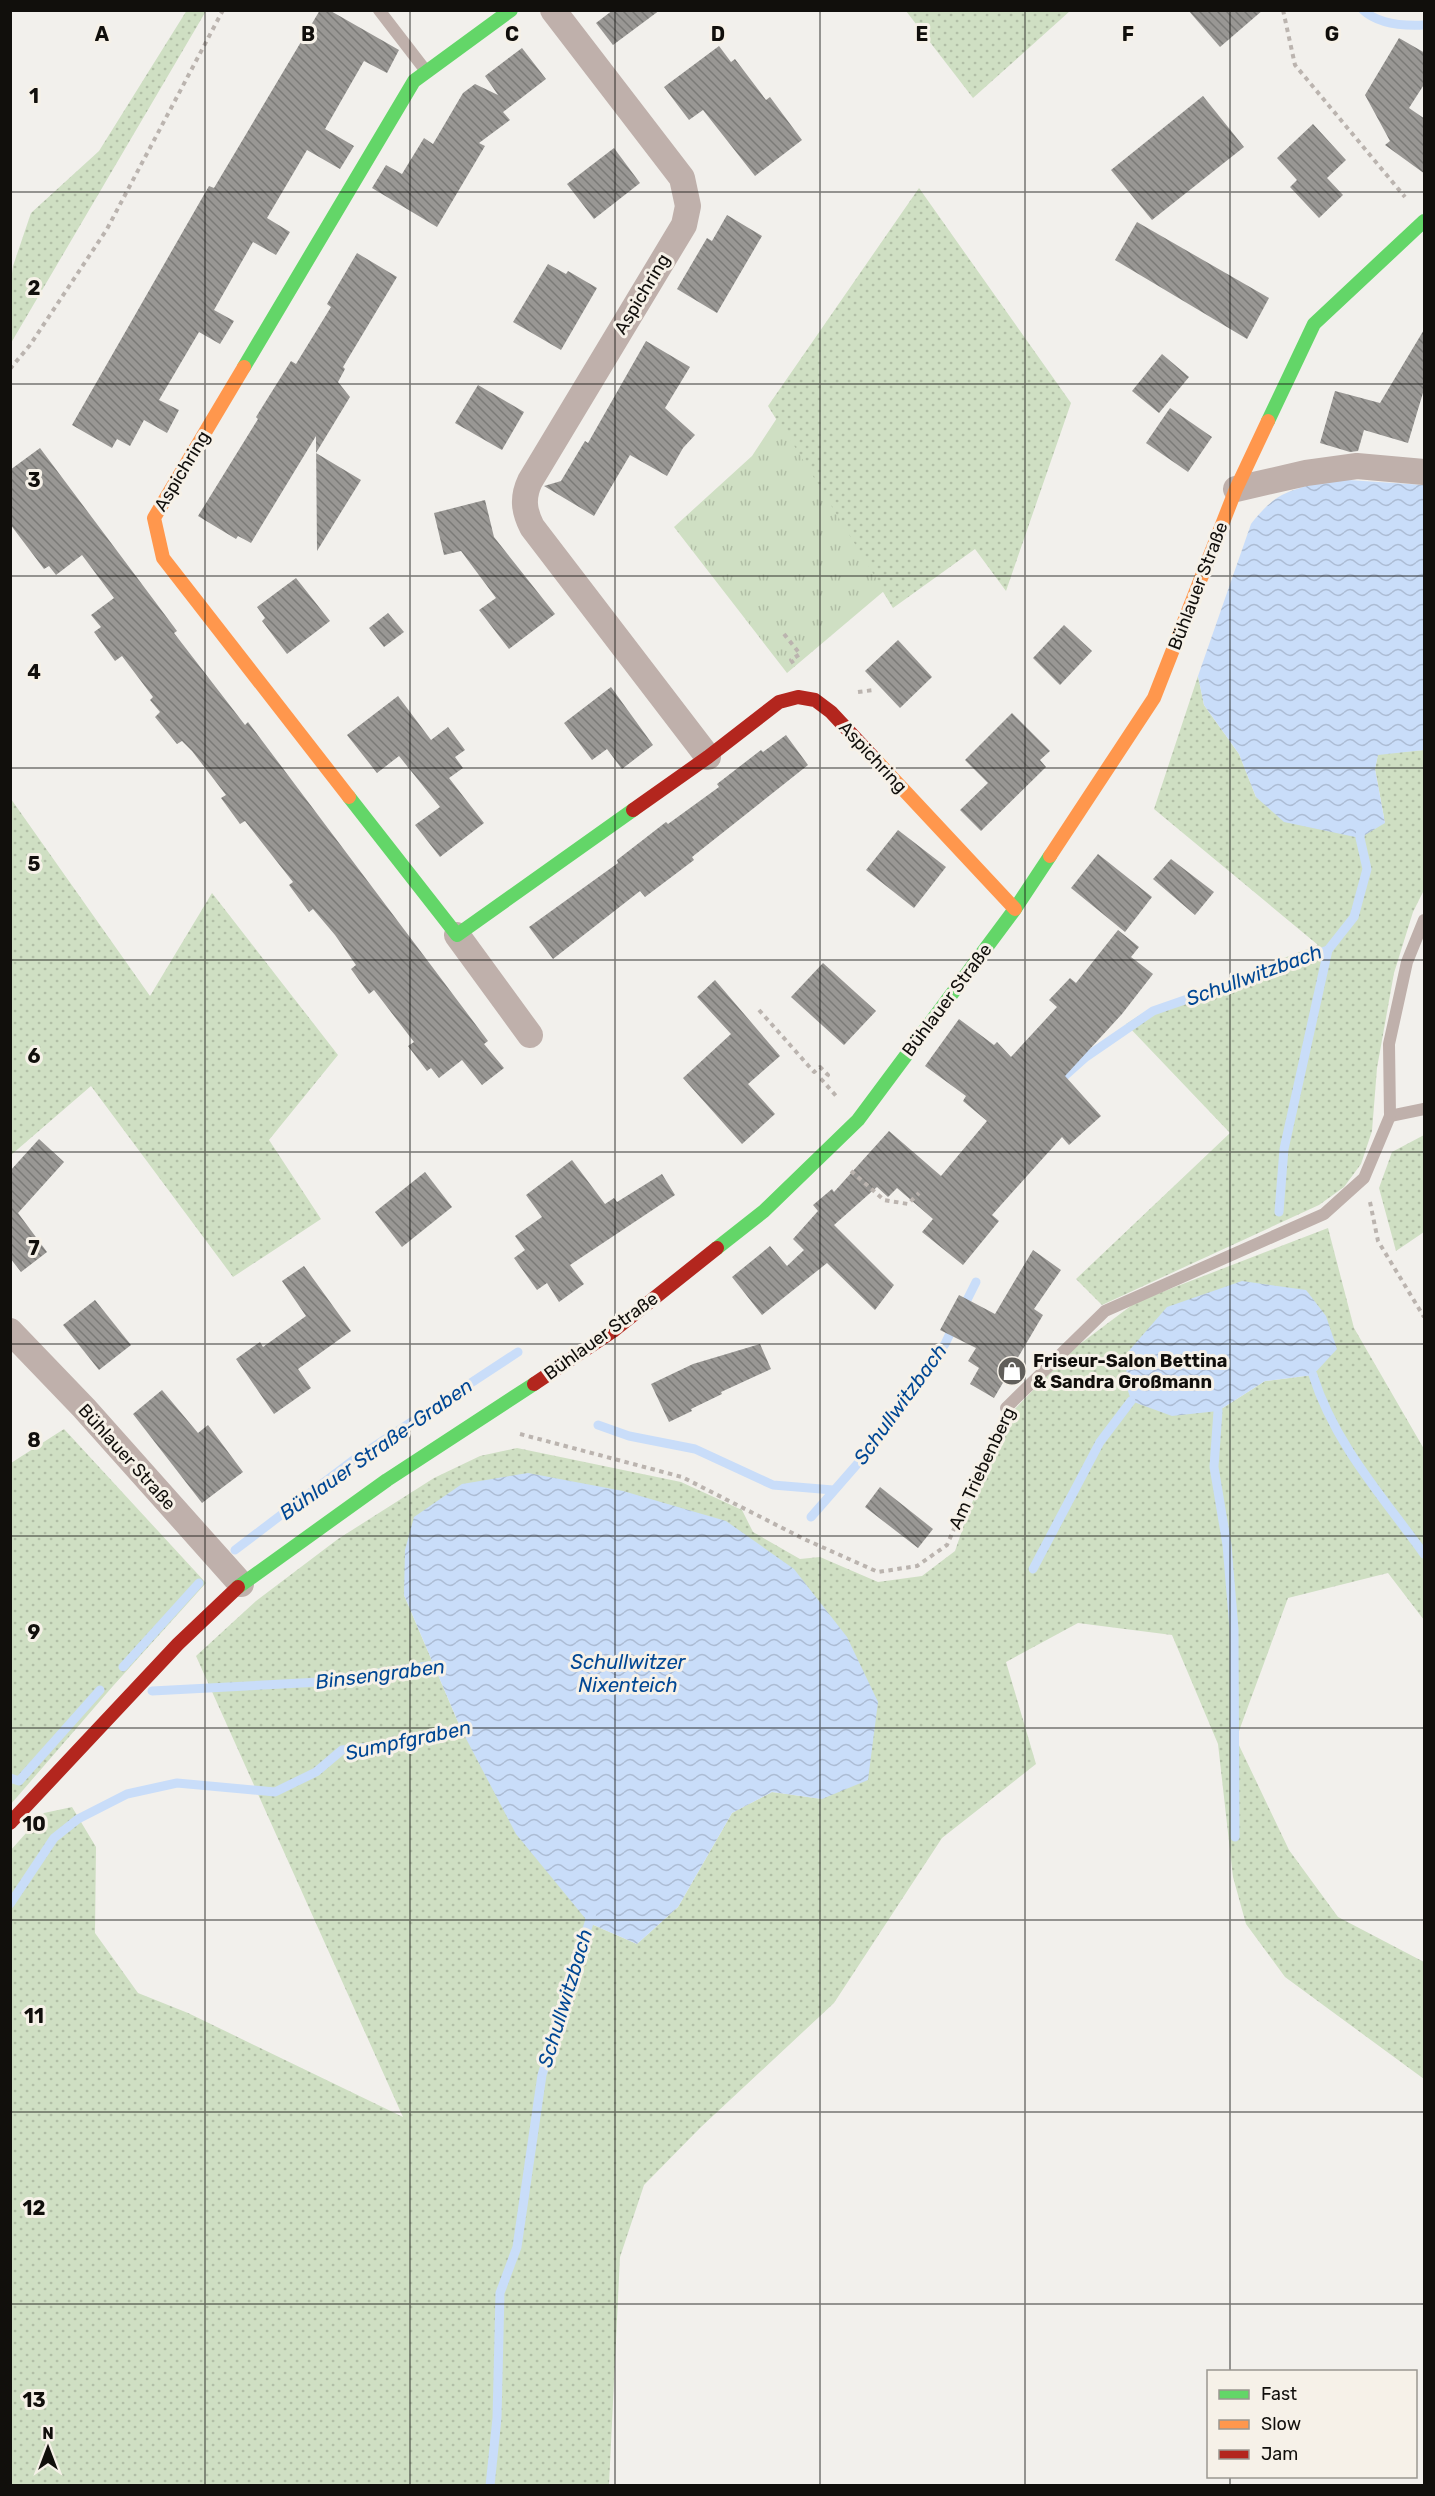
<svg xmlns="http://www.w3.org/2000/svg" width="1435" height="2496" viewBox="0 0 1435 2496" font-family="Rubik,sans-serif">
  <defs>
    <pattern id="grass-dots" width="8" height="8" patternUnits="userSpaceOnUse" patternTransform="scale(1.5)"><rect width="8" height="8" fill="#cfdfc3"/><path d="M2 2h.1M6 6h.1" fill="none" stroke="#b1bea6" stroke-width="1.8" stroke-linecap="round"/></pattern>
    <pattern id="park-tufts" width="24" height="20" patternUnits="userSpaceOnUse" patternTransform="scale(1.5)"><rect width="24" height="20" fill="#cfdfc3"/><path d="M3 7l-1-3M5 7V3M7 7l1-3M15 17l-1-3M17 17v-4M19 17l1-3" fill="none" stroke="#b1bea6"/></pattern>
    <pattern id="water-waves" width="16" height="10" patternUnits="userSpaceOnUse" patternTransform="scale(1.5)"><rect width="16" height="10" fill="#c9ddf9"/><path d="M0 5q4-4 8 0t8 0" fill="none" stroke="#acbcd4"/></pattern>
    <pattern id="building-back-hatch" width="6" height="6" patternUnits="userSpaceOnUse" patternTransform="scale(1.5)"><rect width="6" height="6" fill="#999794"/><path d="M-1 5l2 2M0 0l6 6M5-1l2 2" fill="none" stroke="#7b7a77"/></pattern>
  </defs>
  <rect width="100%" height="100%" fill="#f2f0ec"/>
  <g fill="url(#grass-dots)" fill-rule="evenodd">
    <path d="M 187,10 L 206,11 L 11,343 L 11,281 L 13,266 L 31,213 L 99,151 Z"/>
    <path d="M 906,11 L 1070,11 L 973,98 Z"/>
    <path d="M 919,188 L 1071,403 L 1006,591 L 975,549 L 893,608 L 768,406 Z"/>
    <path d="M 1198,676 L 1204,705 L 1239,754 L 1256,797 L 1385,823 L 1375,769 L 1378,754 L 1424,750 L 1424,890 L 1413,912 L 1394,973 L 1377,1068 L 1372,1131 L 1361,1164 L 1344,1187 L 1319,1205 L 1102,1305 L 1076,1279 L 1230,1133 L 1126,1024 L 1148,1010 L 1318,945 L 1154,809 Z"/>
    <path d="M 11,799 L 150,996 L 212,893 L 338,1055 L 269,1140 L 321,1219 L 233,1277 L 91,1086 L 11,1155 Z"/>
    <path d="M 1424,1135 L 1424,1232 L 1396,1251 L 1379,1188 L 1392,1152 Z"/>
    <path d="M 1328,1228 L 1354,1328 L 1424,1449 L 1424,1620 L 1388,1573 L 1288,1598 L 1236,1739 L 1289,1850 L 1338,1917 L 1424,1962 L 1424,2079 L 1285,1977 L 1246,1924 L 1233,1877 L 1218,1744 L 1172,1635 L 1078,1623 L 1006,1662 L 1036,1764 L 942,1838 L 834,2003 L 700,2128 L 644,2185 L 620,2257 L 609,2485 L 11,2486 L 10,1851 L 44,1813 L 72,1807 L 96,1847 L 95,1933 L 138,1993 L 188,2013 L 403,2117 L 196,1656 L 256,1601 L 338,1539 L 434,1478 L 480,1456 L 517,1448 L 681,1482 L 742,1510 L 753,1532 L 800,1559 L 820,1557 L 878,1582 L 922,1576 L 955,1551 L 969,1510 L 1011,1413 L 1072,1350 L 1136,1302 ZM 1313,1375 L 1265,1381 L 1218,1411 L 1126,1384 ZM 404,1595 L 822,1799 L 772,1792 L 732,1813 L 678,1907 L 637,1944 L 589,1923 L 461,1729 Z"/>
    <path d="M 64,1429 L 206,1583 L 113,1686 L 11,1804 L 11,1463 Z"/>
  </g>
  <path fill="url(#park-tufts)" d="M 777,418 L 884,591 L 787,673 L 674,527 L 752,456 Z"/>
  <g fill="url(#water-waves)">
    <path d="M 1333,479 L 1424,485 L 1424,750 L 1378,755 L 1375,769 L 1385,823 L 1360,838 L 1284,822 L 1256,797 L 1239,754 L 1204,705 L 1198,676 L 1251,524 C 1278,489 1291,491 1333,479 Z"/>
    <path d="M 1242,1281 L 1306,1290 L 1326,1316 L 1337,1349 L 1313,1375 L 1265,1381 L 1218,1411 L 1172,1416 L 1131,1401 L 1126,1384 L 1127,1353 L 1167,1307 Z"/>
    <path d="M 528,1473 L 623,1491 L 726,1521 L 794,1569 L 847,1637 L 878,1702 L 868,1780 L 822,1799 L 772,1792 L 732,1813 L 678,1907 L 637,1944 L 589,1923 L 516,1834 L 461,1729 L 404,1595 L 405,1550 L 414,1517 L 462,1484 Z"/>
  </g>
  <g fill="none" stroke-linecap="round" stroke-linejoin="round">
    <g stroke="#c9ddf9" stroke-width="9">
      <path d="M 1363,10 C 1379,25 1404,26 1424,25"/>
      <path d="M 1058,1082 L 1086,1057 L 1153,1011 L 1328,950 L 1354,917 L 1367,869 L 1360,838 L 1361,827"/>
      <path d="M 1279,1212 L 1284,1149 L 1328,950"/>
      <path d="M 962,1310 L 976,1282"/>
      <path d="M 1313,1375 C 1334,1443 1383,1497 1424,1554"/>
      <path d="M 1218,1411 L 1214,1467 L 1227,1545 L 1234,1629 L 1235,1837"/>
      <path d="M 598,1425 L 629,1436 L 695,1449 L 773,1485 L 833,1490"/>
      <path d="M 811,1517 L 859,1462 L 945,1344 L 954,1325"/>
      <path d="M 235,1550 L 352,1461 L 518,1352"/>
      <path d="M 1033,1569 L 1100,1442 L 1131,1401"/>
      <path d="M 123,1667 L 199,1583"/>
      <path d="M 152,1691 L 320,1682 L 434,1665 L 444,1665"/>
      <path d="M 10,1778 L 19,1781 L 100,1690"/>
      <path d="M 10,1904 L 54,1838 L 78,1819 L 127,1794 L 177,1783 L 275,1792 L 316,1772 L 342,1750 L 406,1743 L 471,1726"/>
      <path d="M 490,2486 L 497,2418 L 500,2293 L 517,2247 L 542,2075 L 592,1913"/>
    </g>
  </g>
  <g fill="url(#building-back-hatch)">
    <path d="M 320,10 L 329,10 L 399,50 L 387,73 L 364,61 L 325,129 L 354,146 L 340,169 L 307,150 L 267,218 L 290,232 L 276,255 L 253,242 L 214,310 L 234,321 L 220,344 L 199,332 L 159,400 L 179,410 L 167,433 L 144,420 L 130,446 L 117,439 L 112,448 L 72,425 L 209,186 L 214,188 Z"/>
    <path d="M 613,10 L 660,10 L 613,45 L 596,23 Z"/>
    <path d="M 1188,10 L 1263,10 L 1220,47 Z"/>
    <path d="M 1399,38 L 1425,53 L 1425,83 L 1409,108 L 1425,119 L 1425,174 L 1385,145 L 1390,141 L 1365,95 Z"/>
    <path d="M 719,46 L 731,62 L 735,59 L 766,100 L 770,97 L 802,140 L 755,176 L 703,110 L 689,120 L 664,87 Z"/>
    <path d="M 522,48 L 546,79 L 503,112 L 510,120 L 479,143 L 485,146 L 437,227 L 372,188 L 386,165 L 402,174 L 424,138 L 433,144 L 463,93 L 475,84 L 498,95 L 485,76 Z"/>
    <path d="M 1203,96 L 1244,147 L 1152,220 L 1111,170 Z"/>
    <path d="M 1313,124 L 1346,160 L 1327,178 L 1343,195 L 1319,218 L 1290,187 L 1297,180 L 1277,158 Z"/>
    <path d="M 614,148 L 640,183 L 594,219 L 567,184 Z"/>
    <path d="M 727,215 L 762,236 L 717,313 L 677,289 L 707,238 L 712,241 Z"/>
    <path d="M 1137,222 L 1269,298 L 1247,339 L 1115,260 Z"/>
    <path d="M 357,253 L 397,277 L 343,367 L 345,369 L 338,382 L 350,397 L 316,453 L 361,480 L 317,551 L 316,436 L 251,543 L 238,536 L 236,539 L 198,516 L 258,419 L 256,417 L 291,361 L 296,364 L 331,307 L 327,304 Z"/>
    <path d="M 548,264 L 566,274 L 568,271 L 597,288 L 561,350 L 513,322 Z"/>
    <path d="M 1425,328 L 1425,386 L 1408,443 L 1364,430 L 1358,451 L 1350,452 L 1320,443 L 1335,391 L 1380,403 Z"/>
    <path d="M 646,341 L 690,367 L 665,408 L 695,435 L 683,448 L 667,476 L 630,455 L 594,516 L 544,486 L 561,481 L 585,441 L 588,443 Z"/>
    <path d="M 1162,354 L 1189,377 L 1159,413 L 1132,391 Z"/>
    <path d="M 478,385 L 524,412 L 502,450 L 455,423 Z"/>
    <path d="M 1170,408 L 1212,437 L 1188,472 L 1146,443 Z"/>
    <path d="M 40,448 L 177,631 L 174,633 L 245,725 L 248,722 L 488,1041 L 484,1044 L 504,1068 L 482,1085 L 462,1060 L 439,1078 L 431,1068 L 427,1071 L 408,1046 L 414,1042 L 374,990 L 369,994 L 351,969 L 356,965 L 335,935 L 313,909 L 309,912 L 289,885 L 293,882 L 245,821 L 240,824 L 221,798 L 226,795 L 192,751 L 182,741 L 177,744 L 155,717 L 160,712 L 150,700 L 153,697 L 122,656 L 115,661 L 94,632 L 101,627 L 91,615 L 114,598 L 82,555 L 56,575 L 49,566 L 44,569 L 10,524 L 10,470 Z"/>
    <path d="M 485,500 L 494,537 L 555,614 L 509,649 L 479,610 L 496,598 L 461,551 L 444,555 L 434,513 Z"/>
    <path d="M 296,578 L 330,621 L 287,654 L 262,621 L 265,618 L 257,607 Z"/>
    <path d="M 388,613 L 404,632 L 384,647 L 369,628 Z"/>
    <path d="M 1064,625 L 1092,651 L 1060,685 L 1033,658 Z"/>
    <path d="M 898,640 L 932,677 L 900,708 L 865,671 Z"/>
    <path d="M 611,687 L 653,745 L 622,769 L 607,749 L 592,760 L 564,723 Z"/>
    <path d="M 398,696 L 431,740 L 448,727 L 465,750 L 455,757 L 463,768 L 449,778 L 484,823 L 440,857 L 415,825 L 440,807 L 399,756 L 377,773 L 347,735 Z"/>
    <path d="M 1012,713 L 1050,751 L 1040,760 L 1046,767 L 981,831 L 960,810 L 988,783 L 965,760 Z"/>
    <path d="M 786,735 L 808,765 L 692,857 L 694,860 L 645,897 L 640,891 L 553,959 L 529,927 L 618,863 L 617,860 L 666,822 L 668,824 L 719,787 L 717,784 L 761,750 L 763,752 Z"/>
    <path d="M 898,830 L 946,867 L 914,908 L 866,870 Z"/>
    <path d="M 1098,854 L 1152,897 L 1125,932 L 1071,888 Z"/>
    <path d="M 1171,859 L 1214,892 L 1195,915 L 1153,879 Z"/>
    <path d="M 1118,930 L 1139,947 L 1131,957 L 1153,974 L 1122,1014 L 1065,1076 L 1101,1116 L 1069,1145 L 1062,1137 L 992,1215 L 999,1221 L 963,1265 L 922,1232 L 933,1219 L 897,1188 L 888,1197 L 877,1187 L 834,1225 L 894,1285 L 875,1310 L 827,1263 L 762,1315 L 732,1277 L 770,1246 L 787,1266 L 804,1250 L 793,1239 L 818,1211 L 813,1205 L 832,1189 L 834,1192 L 889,1131 L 941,1176 L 987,1121 L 963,1101 L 966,1096 L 925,1066 L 959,1019 L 994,1045 L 997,1042 L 1011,1057 L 1057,1007 L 1049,1000 L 1070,978 L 1076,983 Z"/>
    <path d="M 823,963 L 876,1011 L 844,1045 L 791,997 Z"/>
    <path d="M 715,980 L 780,1056 L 748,1084 L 775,1114 L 742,1144 L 683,1078 L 731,1034 L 697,997 Z"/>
    <path d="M 39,1139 L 64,1162 L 18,1213 L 47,1252 L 21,1272 L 10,1258 L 10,1171 Z"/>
    <path d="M 572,1160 L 605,1204 L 614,1198 L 617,1202 L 662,1174 L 675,1195 L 570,1265 L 584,1284 L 559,1302 L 547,1283 L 537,1290 L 514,1258 L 525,1250 L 515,1236 L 542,1217 L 526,1195 Z"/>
    <path d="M 425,1172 L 452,1207 L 402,1247 L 375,1212 Z"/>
    <path d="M 1033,1250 L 1061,1270 L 1034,1309 L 1043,1315 L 994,1398 L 970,1384 L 979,1368 L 968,1361 L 976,1348 L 940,1330 L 959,1295 L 995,1314 Z"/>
    <path d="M 304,1266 L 351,1331 L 298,1369 L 311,1388 L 274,1414 L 236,1359 L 260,1342 L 263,1347 L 306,1316 L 282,1281 Z"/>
    <path d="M 95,1300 L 131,1345 L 99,1370 L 63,1325 Z"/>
    <path d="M 760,1344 L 771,1369 L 721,1392 L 722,1394 L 691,1409 L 692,1411 L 669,1422 L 651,1384 L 693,1364 Z"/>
    <path d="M 162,1390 L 198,1433 L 208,1425 L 243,1472 L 202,1503 L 133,1414 Z"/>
    <path d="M 880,1487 L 933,1529 L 918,1548 L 865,1507 Z"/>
  </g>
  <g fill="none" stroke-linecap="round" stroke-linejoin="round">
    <g stroke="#bbb4af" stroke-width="4" stroke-dasharray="4.5 4.5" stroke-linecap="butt">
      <path d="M 1283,10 L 1295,65 L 1405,197"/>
      <path d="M 10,369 L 30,345 L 107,229 L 223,10"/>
      <path d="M 784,634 L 800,654 L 791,660 L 795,666"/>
      <path d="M 858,692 L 874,690"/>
      <path d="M 759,1010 L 814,1072 L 820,1067 L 828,1075 L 822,1080 L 837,1097"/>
      <path d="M 851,1171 L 884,1200 L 908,1204 L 919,1193"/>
      <path d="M 1370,1202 L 1378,1241 L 1424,1317"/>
      <path d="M 520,1434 L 682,1477 L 804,1539 L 878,1572 L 917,1566 L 947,1545 L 998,1428"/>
    </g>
    <g stroke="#bfb0ab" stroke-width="12">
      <path d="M 379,10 L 426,71"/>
      <path d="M 1390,1116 L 1424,1109"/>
      <path d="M 1006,1408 L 1105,1311 L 1324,1214 L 1364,1178 L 1390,1116 L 1389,1044 L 1407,962 L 1424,920"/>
    </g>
    <g stroke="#bfb0ab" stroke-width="26">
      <path d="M 553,10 L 682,178 L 688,206 L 684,225 L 530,481 C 522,498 524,511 532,527 L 708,757"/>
      <path d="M 1236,489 L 1306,473 L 1357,466 L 1424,472"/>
      <path d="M 457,935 L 530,1035"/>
      <path d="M 10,1331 L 84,1408 L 241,1584"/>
    </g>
    <g stroke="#63d668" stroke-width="14">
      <path d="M 244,367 L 414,81 L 511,10"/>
      <path d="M 1268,421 L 1314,324 L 1424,221"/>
      <path d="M 349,797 L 457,935 L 633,810"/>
      <path d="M 717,1248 L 764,1211 L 858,1120 L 1015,909 L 1050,856"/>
      <path d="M 238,1587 L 387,1480 L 534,1384"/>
    </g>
    <g stroke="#ff974d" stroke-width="14">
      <path d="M 244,367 L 154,518 L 163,558 L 349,797"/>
      <path d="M 872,756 L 1015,909"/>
      <path d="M 1050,856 L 1154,698 L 1236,489 L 1268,421"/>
    </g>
    <g stroke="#b3261e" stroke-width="14">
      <path d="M 633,810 L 708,757 L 779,702 L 798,697 L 815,700 L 831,712 L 872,756"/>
      <path d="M 534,1384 L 613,1331 L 717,1248"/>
      <path d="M 10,1823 L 178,1644 L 238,1587"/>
    </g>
  </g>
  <path fill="none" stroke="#110f0c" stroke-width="1.5" stroke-opacity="0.55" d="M 205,10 L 205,2486M 410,10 L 410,2486M 615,10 L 615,2486M 820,10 L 820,2486M 1025,10 L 1025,2486M 1230,10 L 1230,2372M 10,192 L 1424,192M 10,384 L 1424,384M 10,576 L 1424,576M 10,768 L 1424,768M 10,960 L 1424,960M 10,1152 L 1424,1152M 10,1344 L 1424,1344M 10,1536 L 1424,1536M 10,1728 L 1424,1728M 10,1920 L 1424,1920M 10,2112 L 1424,2112M 10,2304 L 1424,2304M 1230,2476 L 1230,2486"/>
  <defs>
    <g id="shop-disc" transform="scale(1.5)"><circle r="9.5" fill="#605e5a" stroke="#f6f1e8"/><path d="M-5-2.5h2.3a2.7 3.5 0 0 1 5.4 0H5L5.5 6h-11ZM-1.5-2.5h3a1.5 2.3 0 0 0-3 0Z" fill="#fff"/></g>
  </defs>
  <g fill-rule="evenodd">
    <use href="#shop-disc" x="1012" y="1371"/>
  </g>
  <g text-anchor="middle" stroke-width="6" stroke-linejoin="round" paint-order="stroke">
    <g font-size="18" fill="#110f0c" stroke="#f6f1e8">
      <text transform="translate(642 294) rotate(-59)" y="6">Aspichring</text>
      <text transform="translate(182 471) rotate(-59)" y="6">Aspichring</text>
      <text transform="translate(1198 586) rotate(-69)" y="6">Bühlauer Straße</text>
      <text transform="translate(873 757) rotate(47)" y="6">Aspichring</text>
      <text transform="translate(947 1000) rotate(-53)" y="6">Bühlauer Straße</text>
      <text transform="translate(601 1336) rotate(-36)" y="6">Bühlauer Straße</text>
      <text transform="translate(127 1457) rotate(48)" y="6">Bühlauer Straße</text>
      <text transform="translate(982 1468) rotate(-65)" y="6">Am Triebenberg</text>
    </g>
    <g font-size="18" font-weight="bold" fill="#110f0c" stroke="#f6f1e8" text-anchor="start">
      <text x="1033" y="1367">Friseur-Salon Bettina<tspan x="1033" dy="21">&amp; Sandra Großmann</tspan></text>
    </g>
    <g font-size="20" font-style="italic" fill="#004794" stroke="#f6f1e8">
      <text transform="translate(1254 975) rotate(-20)" y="7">Schullwitzbach</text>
      <text transform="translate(900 1404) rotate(-54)" y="7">Schullwitzbach</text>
      <text transform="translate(376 1449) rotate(-35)" y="7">Bühlauer Straße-Graben</text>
      <text x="628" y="1669">Schullwitzer<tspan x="628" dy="23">Nixenteich</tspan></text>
      <text transform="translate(380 1674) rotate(-7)" y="7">Binsengraben</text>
      <text transform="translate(408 1740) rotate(-12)" y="7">Sumpfgraben</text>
      <text transform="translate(565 1998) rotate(-73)" y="7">Schullwitzbach</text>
    </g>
  </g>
  <g font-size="20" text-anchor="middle" font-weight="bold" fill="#110f0c" stroke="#f6f1e8" stroke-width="6" stroke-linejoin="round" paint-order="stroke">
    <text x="102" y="41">A</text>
    <text x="308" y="41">B</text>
    <text x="512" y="41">C</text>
    <text x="718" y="41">D</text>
    <text x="922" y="41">E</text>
    <text x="1128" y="41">F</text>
    <text x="1332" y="41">G</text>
    <text x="34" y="103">1</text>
    <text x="34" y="295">2</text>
    <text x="34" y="487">3</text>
    <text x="34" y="679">4</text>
    <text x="34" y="871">5</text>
    <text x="34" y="1063">6</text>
    <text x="34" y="1255">7</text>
    <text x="34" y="1447">8</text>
    <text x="34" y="1639">9</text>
    <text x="34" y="1831">10</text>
    <text x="34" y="2023">11</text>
    <text x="34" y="2215">12</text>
    <text x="34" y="2407">13</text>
  </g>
  <rect width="1435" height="2496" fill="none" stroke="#110f0c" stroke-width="24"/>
  <rect x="1207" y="2370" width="210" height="108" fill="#f6f1e8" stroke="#9a9790" stroke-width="1.5"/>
  <rect x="1219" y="2390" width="30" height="9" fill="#63d668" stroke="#9a9790" stroke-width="1.5"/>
  <text x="1261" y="2400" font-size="18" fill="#110f0c">Fast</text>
  <rect x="1219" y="2420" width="30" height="9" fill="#ff974d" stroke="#9a9790" stroke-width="1.5"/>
  <text x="1261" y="2430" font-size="18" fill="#110f0c">Slow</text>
  <rect x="1219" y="2450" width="30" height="9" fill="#b3261e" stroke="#9a9790" stroke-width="1.5"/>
  <text x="1261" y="2460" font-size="18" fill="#110f0c">Jam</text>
  <g transform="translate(48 2448)" stroke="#f6f1e8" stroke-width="4.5" paint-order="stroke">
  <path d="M0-4.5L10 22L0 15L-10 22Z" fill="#110f0c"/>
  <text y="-9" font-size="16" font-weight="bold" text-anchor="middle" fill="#110f0c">N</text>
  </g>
</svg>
